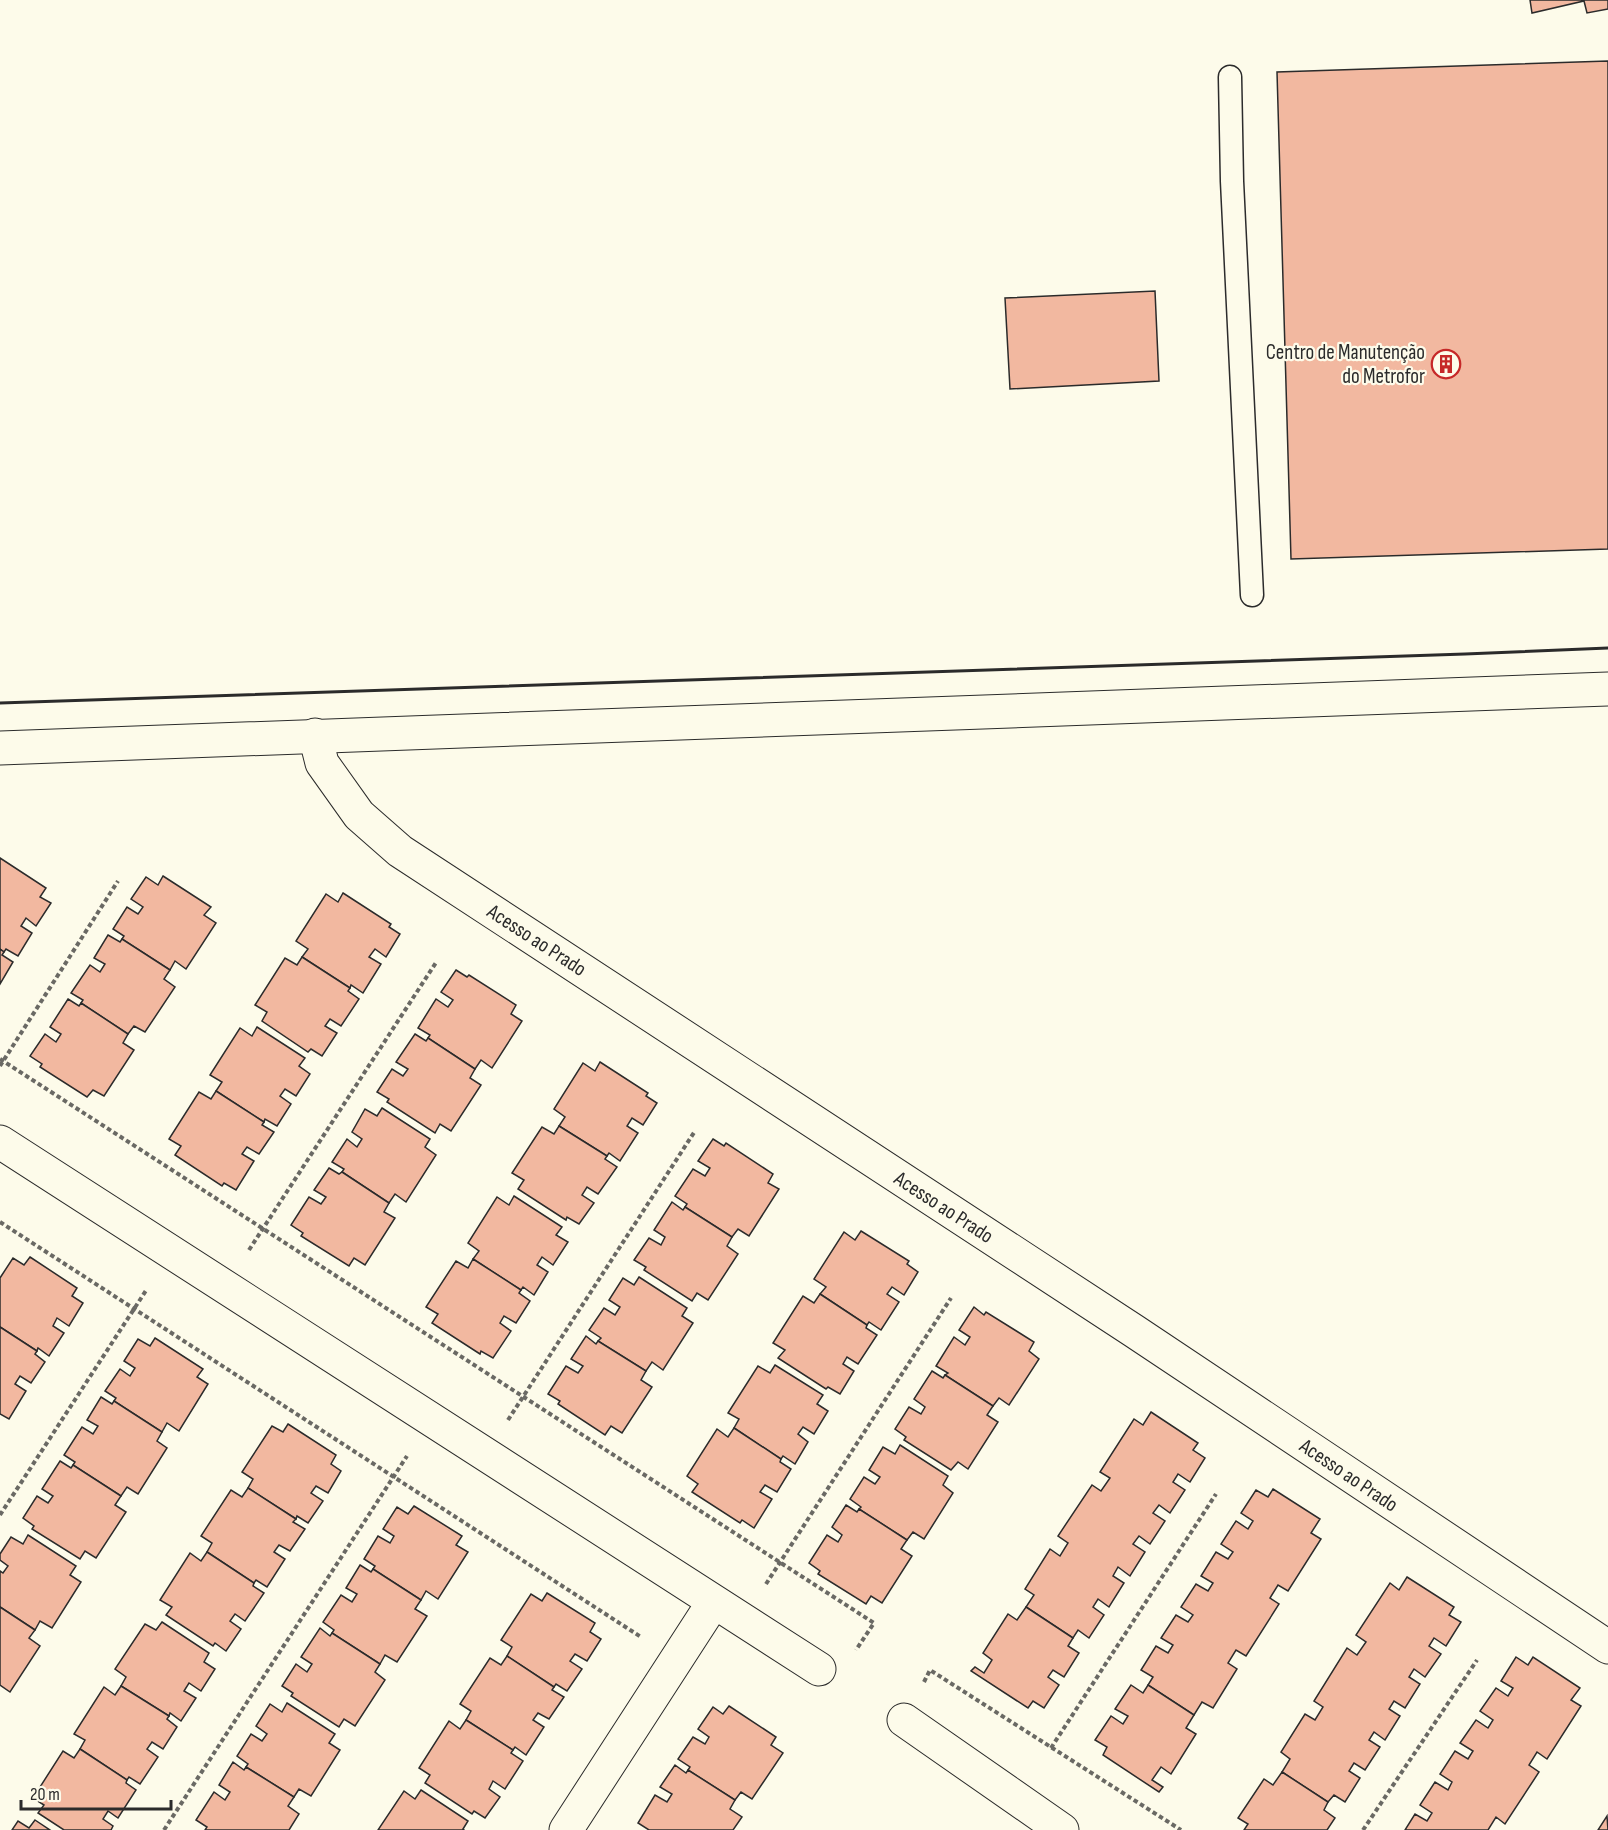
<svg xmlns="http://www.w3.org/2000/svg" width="1608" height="1830" viewBox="0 0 1608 1830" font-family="'Sofia Sans Condensed',sans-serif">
  <rect width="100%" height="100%" fill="#fdfbea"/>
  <g fill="#f2b8a0" stroke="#2b2b2b" stroke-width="1.5">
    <path d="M 1530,0 L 1608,0 L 1608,9 L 1587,13 L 1584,1 L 1532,13 Z"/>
    <path d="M 1608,61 L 1608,549 L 1291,559 L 1277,72 Z"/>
    <path d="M 1155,291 L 1159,381 L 1010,389 L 1005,298 Z"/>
    <path d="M 0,858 L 46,888 L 40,897 L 51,903 L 36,926 L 26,918 L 21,926 L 32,933 L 18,956 L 6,949 L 4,952 L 0,949 Z"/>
    <path d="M 163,876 L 211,907 L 204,915 L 216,923 L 186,969 L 175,961 L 170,970 L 122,939 L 124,936 L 113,929 L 127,907 L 138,914 L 143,907 L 131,899 L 146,877 L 158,885 Z"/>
    <path d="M 343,893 L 391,924 L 389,927 L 400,934 L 386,957 L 375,949 L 369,957 L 381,964 L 363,993 L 351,985 L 350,988 L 302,957 L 308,949 L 296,941 L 326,894 L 338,902 Z"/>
    <path d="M 108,935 L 120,942 L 122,939 L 170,970 L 164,979 L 175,987 L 145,1032 L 134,1026 L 128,1034 L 81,1003 L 83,1000 L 71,993 L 90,965 L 100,972 L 105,964 L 94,958 Z"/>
    <path d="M 0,949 L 4,952 L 2,955 L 13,962 L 0,984 Z"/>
    <path d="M 302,957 L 350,988 L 348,991 L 359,999 L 341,1026 L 330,1019 L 325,1026 L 337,1033 L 322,1056 L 311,1049 L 308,1052 L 262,1021 L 267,1012 L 255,1005 L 285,958 L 297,965 Z"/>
    <path d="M 456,970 L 467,977 L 469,975 L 516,1005 L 511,1014 L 522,1021 L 492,1068 L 481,1060 L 475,1069 L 428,1038 L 430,1035 L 418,1028 L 436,999 L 448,1007 L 453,1000 L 441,992 Z"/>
    <path d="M 68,999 L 79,1006 L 81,1003 L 128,1034 L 123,1043 L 134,1050 L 104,1096 L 93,1090 L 87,1097 L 40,1067 L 42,1064 L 30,1056 L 45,1034 L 56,1042 L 61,1034 L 50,1027 Z"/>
    <path d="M 257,1027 L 305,1058 L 299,1066 L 310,1074 L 296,1096 L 285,1089 L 280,1096 L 291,1104 L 277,1126 L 265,1119 L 264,1122 L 216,1091 L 222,1082 L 210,1075 L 240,1028 L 252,1036 Z"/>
    <path d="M 415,1034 L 426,1041 L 428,1038 L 475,1069 L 470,1078 L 481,1085 L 451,1131 L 440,1124 L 435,1133 L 387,1102 L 389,1099 L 377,1092 L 392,1069 L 403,1076 L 408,1069 L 396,1062 Z"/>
    <path d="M 600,1062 L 648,1093 L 646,1096 L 657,1103 L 643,1125 L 632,1118 L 627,1126 L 638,1133 L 620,1161 L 609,1153 L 607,1156 L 559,1126 L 565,1117 L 554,1109 L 583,1063 L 595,1071 Z"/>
    <path d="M 216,1091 L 264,1122 L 262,1125 L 274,1132 L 259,1154 L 247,1147 L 242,1154 L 254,1161 L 236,1190 L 224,1183 L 222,1186 L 175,1155 L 181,1146 L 169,1139 L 199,1092 L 211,1099 Z"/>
    <path d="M 382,1108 L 430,1139 L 425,1147 L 436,1155 L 406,1202 L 395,1194 L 389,1203 L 342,1172 L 344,1169 L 332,1162 L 347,1139 L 357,1147 L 362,1139 L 352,1132 L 365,1109 L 377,1116 Z"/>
    <path d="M 559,1126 L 607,1156 L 605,1159 L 617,1167 L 598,1194 L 587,1187 L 582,1195 L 594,1203 L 579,1224 L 567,1217 L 566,1220 L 518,1189 L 524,1180 L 512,1173 L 542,1127 L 554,1134 Z"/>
    <path d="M 713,1139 L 724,1146 L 726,1143 L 773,1174 L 768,1183 L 779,1189 L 749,1236 L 738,1229 L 732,1237 L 685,1207 L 687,1204 L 675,1196 L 693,1169 L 705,1176 L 710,1168 L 698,1161 Z"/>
    <path d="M 329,1168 L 339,1174 L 342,1172 L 389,1203 L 384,1212 L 395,1218 L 365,1265 L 354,1258 L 349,1266 L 301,1236 L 303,1233 L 291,1225 L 309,1197 L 321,1204 L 326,1197 L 314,1190 Z"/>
    <path d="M 514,1196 L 562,1227 L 556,1235 L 568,1242 L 553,1265 L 542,1257 L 537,1265 L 548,1272 L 534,1295 L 523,1287 L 521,1290 L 473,1259 L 479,1251 L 468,1243 L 497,1197 L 509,1205 Z"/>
    <path d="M 672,1202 L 683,1210 L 685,1207 L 732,1237 L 727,1246 L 738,1254 L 708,1300 L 697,1293 L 692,1301 L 644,1270 L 646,1267 L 634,1260 L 649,1238 L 661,1245 L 665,1237 L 654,1230 Z"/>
    <path d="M 861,1231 L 909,1261 L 907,1264 L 918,1272 L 904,1295 L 892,1287 L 887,1294 L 899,1302 L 881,1330 L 869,1322 L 867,1325 L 820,1294 L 826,1287 L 814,1279 L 844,1232 L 855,1240 Z"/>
    <path d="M 30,1257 L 77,1288 L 72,1296 L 83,1303 L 69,1326 L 57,1318 L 53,1326 L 64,1333 L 49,1356 L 38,1348 L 37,1351 L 0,1327 L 0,1278 L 13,1258 L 24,1265 Z"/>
    <path d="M 473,1259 L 521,1290 L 519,1293 L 530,1301 L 516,1323 L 504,1316 L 500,1323 L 511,1331 L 493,1358 L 481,1351 L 480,1354 L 432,1323 L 438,1314 L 426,1307 L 456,1261 L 468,1268 Z"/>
    <path d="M 639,1277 L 687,1308 L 682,1316 L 693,1323 L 663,1370 L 652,1362 L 646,1371 L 598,1341 L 601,1338 L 589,1330 L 604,1308 L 615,1315 L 620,1307 L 609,1300 L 623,1278 L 634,1285 Z"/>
    <path d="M 820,1294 L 867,1325 L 866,1328 L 877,1335 L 858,1364 L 847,1357 L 843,1364 L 854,1371 L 840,1394 L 828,1387 L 826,1389 L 778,1358 L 785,1350 L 773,1343 L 803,1296 L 814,1303 Z"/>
    <path d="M 974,1307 L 984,1315 L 986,1312 L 1034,1342 L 1029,1351 L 1039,1359 L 1009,1405 L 999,1398 L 993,1406 L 945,1375 L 948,1373 L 936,1366 L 954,1337 L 965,1345 L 970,1337 L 959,1330 Z"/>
    <path d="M 0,1327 L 37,1351 L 35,1354 L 45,1362 L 31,1383 L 20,1376 L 15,1384 L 26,1391 L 9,1419 L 0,1414 Z"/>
    <path d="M 586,1336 L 596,1344 L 598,1341 L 646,1371 L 641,1380 L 652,1387 L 622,1433 L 611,1426 L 605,1435 L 558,1404 L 560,1401 L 548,1394 L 566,1366 L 578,1373 L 583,1366 L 571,1359 Z"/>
    <path d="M 155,1338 L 203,1369 L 197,1377 L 208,1384 L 179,1431 L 167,1423 L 162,1432 L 114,1401 L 116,1398 L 105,1391 L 120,1369 L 130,1376 L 135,1368 L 124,1361 L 138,1339 L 150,1346 Z"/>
    <path d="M 775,1365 L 823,1395 L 817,1404 L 828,1411 L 814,1434 L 803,1427 L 798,1434 L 808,1442 L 795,1464 L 783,1456 L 781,1459 L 734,1428 L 739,1419 L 728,1413 L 758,1366 L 770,1373 Z"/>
    <path d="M 932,1371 L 943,1378 L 945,1375 L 993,1406 L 987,1415 L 998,1422 L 968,1469 L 958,1462 L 951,1470 L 904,1440 L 906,1437 L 895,1429 L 909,1407 L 921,1414 L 925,1407 L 914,1399 Z"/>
    <path d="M 101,1397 L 112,1404 L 114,1401 L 162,1432 L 157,1441 L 167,1448 L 138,1494 L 127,1487 L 121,1496 L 73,1465 L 75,1462 L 64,1455 L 82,1427 L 93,1434 L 98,1426 L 87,1420 Z"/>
    <path d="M 1151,1412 L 1198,1443 L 1193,1450 L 1205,1458 L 1190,1482 L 1178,1474 L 1173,1482 L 1185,1490 L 1170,1513 L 1159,1505 L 1153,1513 L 1165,1521 L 1150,1544 L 1139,1536 L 1133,1544 L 1145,1552 L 1130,1576 L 1118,1567 L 1113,1576 L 1124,1583 L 1109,1607 L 1098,1599 L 1093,1607 L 1104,1615 L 1089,1638 L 1078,1630 L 1073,1638 L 1026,1607 L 1034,1595 L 1025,1589 L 1050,1549 L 1060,1556 L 1068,1543 L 1058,1536 L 1092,1485 L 1101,1491 L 1110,1478 L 1100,1472 L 1134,1419 L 1143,1425 Z"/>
    <path d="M 288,1424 L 336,1455 L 331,1464 L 341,1471 L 328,1493 L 316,1486 L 311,1493 L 323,1501 L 308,1523 L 297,1516 L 296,1519 L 248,1488 L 253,1479 L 242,1472 L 272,1426 L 283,1432 Z"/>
    <path d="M 734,1428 L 781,1459 L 780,1462 L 791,1469 L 777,1492 L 765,1485 L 760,1492 L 772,1499 L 754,1528 L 742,1520 L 740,1523 L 692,1492 L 698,1484 L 687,1476 L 717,1429 L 728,1437 Z"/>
    <path d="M 900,1445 L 948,1476 L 943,1485 L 953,1493 L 924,1539 L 913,1532 L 907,1540 L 859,1509 L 861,1507 L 850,1499 L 864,1477 L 875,1484 L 880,1477 L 869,1470 L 883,1447 L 895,1454 Z"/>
    <path d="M 60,1461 L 71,1468 L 73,1465 L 121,1496 L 115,1505 L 126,1512 L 96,1558 L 85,1551 L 80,1559 L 32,1529 L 34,1526 L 23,1518 L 37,1496 L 48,1503 L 53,1496 L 42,1489 Z"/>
    <path d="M 248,1488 L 296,1519 L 293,1522 L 305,1529 L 290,1551 L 279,1545 L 274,1552 L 285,1559 L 267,1587 L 256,1580 L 254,1583 L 207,1552 L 212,1543 L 201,1536 L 231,1490 L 242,1497 Z"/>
    <path d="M 1273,1489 L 1320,1519 L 1311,1533 L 1321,1539 L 1288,1591 L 1278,1585 L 1270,1598 L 1279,1604 L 1246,1656 L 1236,1650 L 1228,1663 L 1237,1669 L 1213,1708 L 1202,1702 L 1194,1715 L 1148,1685 L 1153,1677 L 1141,1670 L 1156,1646 L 1168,1653 L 1173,1645 L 1161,1638 L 1176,1615 L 1188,1622 L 1193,1615 L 1181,1607 L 1196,1584 L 1208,1591 L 1213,1583 L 1201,1576 L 1216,1552 L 1228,1559 L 1233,1552 L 1221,1544 L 1236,1521 L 1248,1529 L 1253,1521 L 1241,1513 L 1256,1490 L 1268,1497 Z"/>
    <path d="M 846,1505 L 857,1512 L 859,1509 L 907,1540 L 901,1549 L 912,1556 L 882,1603 L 871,1596 L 866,1604 L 818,1574 L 820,1571 L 809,1563 L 827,1535 L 838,1542 L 842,1535 L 832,1527 Z"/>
    <path d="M 414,1506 L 462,1536 L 456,1545 L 468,1552 L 438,1599 L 426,1591 L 421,1600 L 373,1569 L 375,1566 L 364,1559 L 378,1536 L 390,1543 L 394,1536 L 383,1529 L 397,1507 L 408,1514 Z"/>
    <path d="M 28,1535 L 76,1566 L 70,1575 L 81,1582 L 52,1628 L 40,1621 L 35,1630 L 0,1607 L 0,1571 L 3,1573 L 8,1566 L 0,1560 L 0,1554 L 11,1537 L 23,1544 Z"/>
    <path d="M 207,1552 L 254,1583 L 253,1586 L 264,1593 L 245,1621 L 235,1614 L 230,1621 L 241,1629 L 226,1651 L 215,1643 L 213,1646 L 166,1615 L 172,1607 L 160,1600 L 190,1553 L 201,1561 Z"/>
    <path d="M 360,1565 L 371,1572 L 373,1569 L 421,1600 L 415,1609 L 427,1616 L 397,1662 L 385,1655 L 380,1664 L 332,1633 L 334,1630 L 323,1622 L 341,1595 L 352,1602 L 357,1594 L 346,1588 Z"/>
    <path d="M 1407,1577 L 1454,1607 L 1449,1615 L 1461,1622 L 1446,1646 L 1434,1638 L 1429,1646 L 1441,1654 L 1425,1677 L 1414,1669 L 1409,1677 L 1420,1684 L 1405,1708 L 1394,1701 L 1389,1709 L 1400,1716 L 1385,1740 L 1374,1732 L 1369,1740 L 1380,1747 L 1365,1770 L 1354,1763 L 1349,1771 L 1360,1778 L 1345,1802 L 1334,1795 L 1328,1802 L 1282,1772 L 1290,1759 L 1281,1752 L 1305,1714 L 1315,1720 L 1323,1707 L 1314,1701 L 1347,1648 L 1357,1655 L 1366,1642 L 1356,1635 L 1390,1583 L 1399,1590 Z"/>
    <path d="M 547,1593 L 595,1623 L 590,1632 L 601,1639 L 587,1661 L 575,1654 L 570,1661 L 582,1669 L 567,1691 L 556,1684 L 554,1687 L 507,1656 L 512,1647 L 501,1640 L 531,1594 L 542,1601 Z"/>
    <path d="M 0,1607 L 35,1630 L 29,1638 L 40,1646 L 10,1692 L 0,1685 Z"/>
    <path d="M 1026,1607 L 1073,1638 L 1068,1646 L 1079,1653 L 1064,1677 L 1053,1670 L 1048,1677 L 1059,1685 L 1044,1708 L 1033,1701 L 1028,1708 L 971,1671 L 975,1667 L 984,1673 L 992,1660 L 983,1653 L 1008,1614 L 1017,1620 Z"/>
    <path d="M 162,1622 L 209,1653 L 204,1662 L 215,1669 L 201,1691 L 189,1683 L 184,1691 L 196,1698 L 181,1721 L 170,1713 L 169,1716 L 121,1686 L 126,1677 L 115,1669 L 145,1624 L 156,1630 Z"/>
    <path d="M 320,1628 L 330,1636 L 332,1633 L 380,1664 L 375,1672 L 385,1680 L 355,1726 L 344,1719 L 339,1727 L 291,1696 L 293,1693 L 282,1686 L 296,1664 L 307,1672 L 312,1664 L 301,1657 Z"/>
    <path d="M 507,1656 L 554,1687 L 552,1690 L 564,1697 L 549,1719 L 538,1713 L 533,1720 L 544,1727 L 526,1755 L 515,1747 L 513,1750 L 466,1720 L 471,1711 L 460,1704 L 490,1658 L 501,1665 Z"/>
    <path d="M 1516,1657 L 1528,1665 L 1533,1657 L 1580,1688 L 1571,1700 L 1581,1706 L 1547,1759 L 1537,1752 L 1529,1765 L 1539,1772 L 1505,1824 L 1496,1817 L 1488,1830 L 1405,1830 L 1415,1814 L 1427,1821 L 1432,1813 L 1420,1805 L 1435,1782 L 1448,1790 L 1452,1782 L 1440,1774 L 1455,1751 L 1468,1759 L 1473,1751 L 1460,1743 L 1476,1720 L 1488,1728 L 1493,1720 L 1480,1711 L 1496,1688 L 1508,1696 L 1513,1688 L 1501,1681 Z"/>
    <path d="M 1131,1685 L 1143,1693 L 1148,1685 L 1194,1715 L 1186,1728 L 1196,1734 L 1171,1774 L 1161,1767 L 1152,1780 L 1163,1787 L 1159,1792 L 1103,1755 L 1107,1747 L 1095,1740 L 1111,1716 L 1123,1724 L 1128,1716 L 1115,1709 Z"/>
    <path d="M 121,1686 L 169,1716 L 167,1719 L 177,1727 L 163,1749 L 152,1742 L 147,1749 L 158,1757 L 140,1784 L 129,1777 L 127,1780 L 80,1749 L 85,1740 L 74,1734 L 104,1687 L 115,1695 Z"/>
    <path d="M 287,1703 L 335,1734 L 329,1743 L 340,1750 L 311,1796 L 299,1789 L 294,1797 L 246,1767 L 248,1764 L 237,1756 L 251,1734 L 262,1741 L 267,1734 L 256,1726 L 270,1704 L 282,1712 Z"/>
    <path d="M 729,1706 L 776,1737 L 771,1745 L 783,1753 L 752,1799 L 741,1792 L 735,1800 L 688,1770 L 690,1767 L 678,1759 L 693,1737 L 705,1744 L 709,1737 L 698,1729 L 713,1707 L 723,1714 Z"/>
    <path d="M 466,1720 L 513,1750 L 511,1753 L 523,1761 L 505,1789 L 493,1781 L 489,1789 L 500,1797 L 485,1818 L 474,1811 L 472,1814 L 425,1783 L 430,1775 L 419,1768 L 449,1721 L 460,1729 Z"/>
    <path d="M 80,1749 L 127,1780 L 126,1783 L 136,1790 L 118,1818 L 108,1811 L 103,1819 L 113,1826 L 111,1830 L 64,1830 L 38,1813 L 44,1805 L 33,1798 L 63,1751 L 74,1758 Z"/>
    <path d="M 233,1762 L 244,1770 L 246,1767 L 294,1797 L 288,1806 L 299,1814 L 289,1830 L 205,1830 L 207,1827 L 196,1820 L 214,1792 L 225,1800 L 230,1792 L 219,1785 Z"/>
    <path d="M 675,1765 L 686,1773 L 688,1770 L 735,1800 L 730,1809 L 742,1817 L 733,1830 L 649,1830 L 638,1823 L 655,1795 L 667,1802 L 672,1794 L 660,1787 Z"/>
    <path d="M 1282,1772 L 1328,1802 L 1324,1810 L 1335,1818 L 1327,1830 L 1244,1830 L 1248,1824 L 1238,1818 L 1264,1779 L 1273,1785 Z"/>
    <path d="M 421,1790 L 468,1821 L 463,1829 L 464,1830 L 378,1830 L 404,1791 L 415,1799 Z"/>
    <path d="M 1607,1816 L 1608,1830 L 1598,1830 Z"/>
    <path d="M 35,1820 L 50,1830 L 12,1830 L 18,1821 L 29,1828 Z"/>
  </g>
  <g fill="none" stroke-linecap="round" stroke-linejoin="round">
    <g stroke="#2b2b2b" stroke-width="25">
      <path id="service" d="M 1230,77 L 1232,181 L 1252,595"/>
    </g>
    <g stroke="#2b2b2b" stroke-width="35">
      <g id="minor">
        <path d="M 315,735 L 322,763 L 359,815 L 400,851 L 1134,1331 L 1608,1647"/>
        <path d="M 0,748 L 1608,689"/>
        <path d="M 0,1142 L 819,1669"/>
        <path d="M 904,1720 L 1062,1830"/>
        <path d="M 566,1830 L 713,1603"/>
      </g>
    </g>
    <g stroke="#6a6964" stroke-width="4" stroke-dasharray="4.5 3" stroke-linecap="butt">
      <path d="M 0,1059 L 874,1623 L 856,1650"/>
      <path d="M 0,1066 L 118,881"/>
      <path d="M 0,1222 L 641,1637"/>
      <path d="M 249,1250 L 437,961"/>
      <path d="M 508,1420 L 695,1131"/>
      <path d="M 0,1515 L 147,1289"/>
      <path d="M 766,1584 L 951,1298"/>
      <path d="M 924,1682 L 930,1670 L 1181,1830"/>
      <path d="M 1051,1748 L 1216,1494"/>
      <path d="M 164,1830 L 407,1456"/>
      <path d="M 1363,1830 L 1477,1660"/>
    </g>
    <use href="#service" stroke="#fdfbea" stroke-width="22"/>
    <use href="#minor" stroke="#fdfbea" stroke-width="33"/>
    <path stroke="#2b2b2b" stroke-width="3" d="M 0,703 L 1465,654 L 1608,648"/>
  </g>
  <defs>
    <g id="building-ring" transform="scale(1.5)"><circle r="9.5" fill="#fdfbea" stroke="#c62828" stroke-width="1.5"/><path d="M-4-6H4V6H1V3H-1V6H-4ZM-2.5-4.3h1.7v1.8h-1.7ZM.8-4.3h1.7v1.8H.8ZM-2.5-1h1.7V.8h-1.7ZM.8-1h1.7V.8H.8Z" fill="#c62828"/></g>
  </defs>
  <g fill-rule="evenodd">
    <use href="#building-ring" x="1446" y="364"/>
  </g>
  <g text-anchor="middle" stroke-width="4.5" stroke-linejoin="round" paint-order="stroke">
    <g font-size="21" fill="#2b2b2b" stroke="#fdfbea" text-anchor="end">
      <text x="1425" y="359">Centro de Manutenção<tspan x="1425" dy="24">do Metrofor</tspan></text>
    </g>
    <g font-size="21" fill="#2b2b2b" stroke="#fdfbea">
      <text transform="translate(537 940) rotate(33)" y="7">Acesso ao Prado</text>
      <text transform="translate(944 1207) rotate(33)" y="7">Acesso ao Prado</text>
      <text transform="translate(1349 1475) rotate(34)" y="7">Acesso ao Prado</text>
    </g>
  </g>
  <path d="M21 1800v9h150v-9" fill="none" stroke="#2b2b2b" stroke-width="3"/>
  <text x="30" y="1800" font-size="18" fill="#2b2b2b" stroke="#fdfbea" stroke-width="4.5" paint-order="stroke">20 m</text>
</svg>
